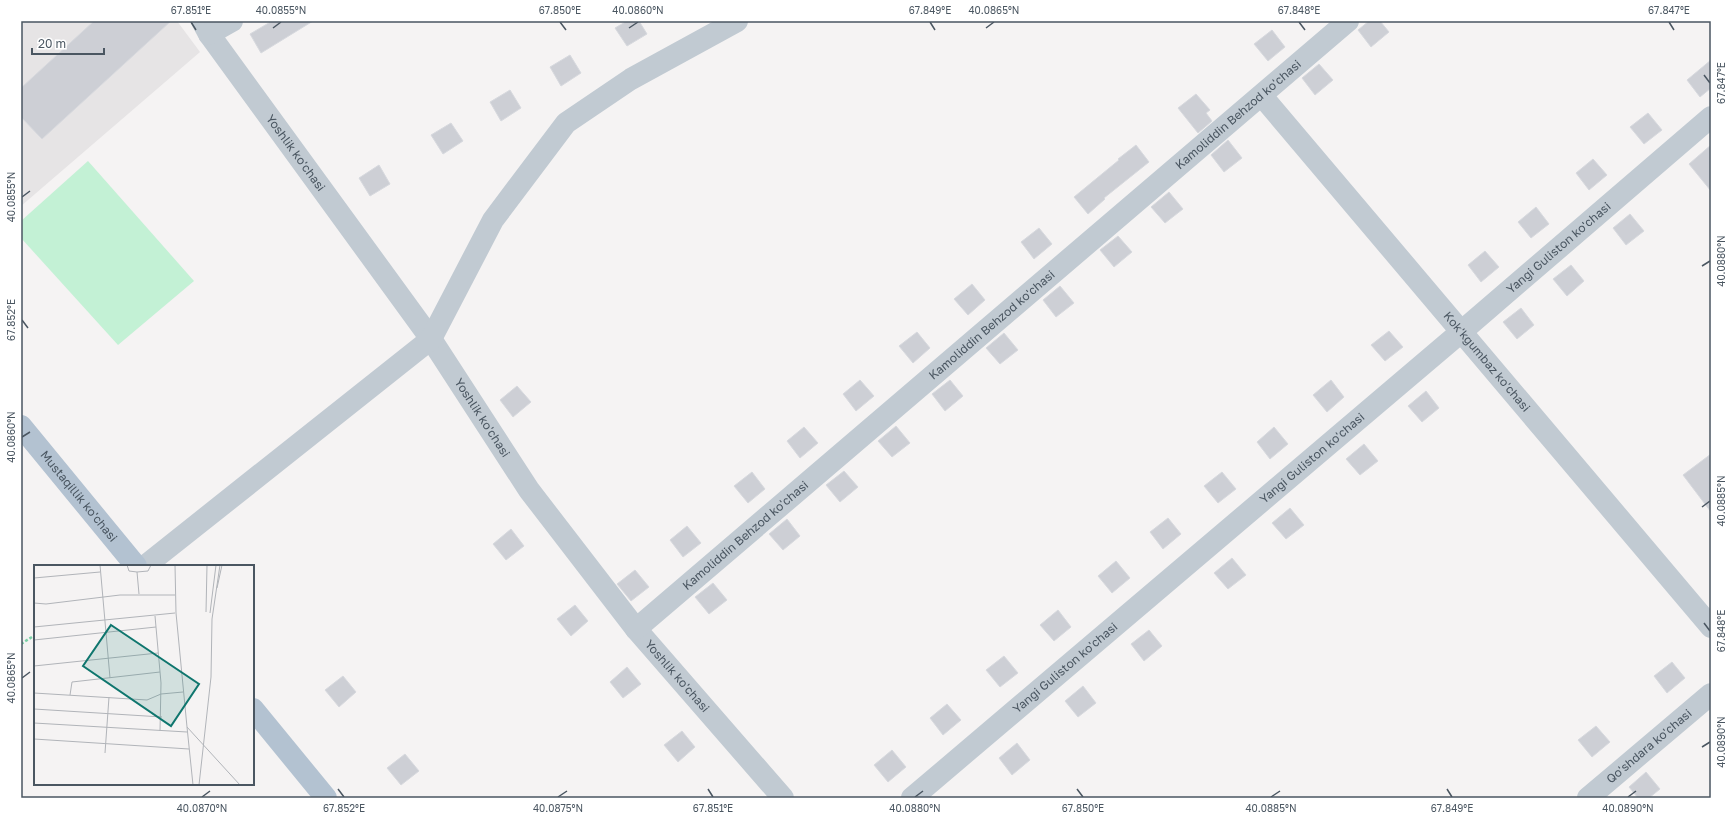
<svg xmlns="http://www.w3.org/2000/svg" width="1732" height="819" viewBox="0 0 1732 819" font-family="'Golos Text',sans-serif">
  <rect width="100%" height="100%" fill="#f5f3f3"/>
  <path fill="#e6e4e5" d="M 21,21 L 177,21 L 200,52 L 21,206 Z"/>
  <path fill="#c3f1d5" d="M 88,161 L 194,281 L 118,345 L 21,238 L 21,221 Z"/>
  <g fill="#cdcfd5" stroke="#d7d9de">
    <path d="M 94,21 L 171,21 L 42,139 L 21,117 L 21,88 Z"/>
    <path d="M 272,21 L 313,21 L 261,53 L 250,34 Z"/>
    <path d="M 627,21 L 639,21 L 647,34 L 627,46 L 615,28 Z"/>
    <path d="M 1369,21 L 1380,21 L 1389,32 L 1371,47 L 1358,30 Z"/>
    <path d="M 1272,30 L 1285,47 L 1268,61 L 1254,44 Z"/>
    <path d="M 570,55 L 581,73 L 561,86 L 550,67 Z"/>
    <path d="M 1711,60 L 1711,88 L 1700,97 L 1687,80 Z"/>
    <path d="M 1319,64 L 1333,80 L 1315,95 L 1302,78 Z"/>
    <path d="M 510,90 L 521,108 L 501,121 L 490,102 Z"/>
    <path d="M 1196,94 L 1210,110 L 1206,113 L 1212,121 L 1198,133 L 1178,108 Z"/>
    <path d="M 1648,113 L 1662,130 L 1644,144 L 1630,127 Z"/>
    <path d="M 451,123 L 463,141 L 443,154 L 431,135 Z"/>
    <path d="M 1228,140 L 1242,158 L 1224,172 L 1211,155 Z"/>
    <path d="M 1136,145 L 1149,162 L 1104,198 L 1105,199 L 1088,214 L 1074,197 L 1119,160 L 1118,159 Z"/>
    <path d="M 1711,145 L 1711,191 L 1689,164 Z"/>
    <path d="M 1593,159 L 1607,175 L 1589,190 L 1576,173 Z"/>
    <path d="M 379,165 L 390,184 L 370,196 L 359,178 Z"/>
    <path d="M 1169,192 L 1183,209 L 1165,223 L 1151,207 Z"/>
    <path d="M 1536,207 L 1549,224 L 1531,238 L 1518,222 Z"/>
    <path d="M 1630,214 L 1644,231 L 1626,245 L 1613,228 Z"/>
    <path d="M 1039,228 L 1052,244 L 1034,259 L 1021,242 Z"/>
    <path d="M 1118,236 L 1132,252 L 1114,267 L 1100,250 Z"/>
    <path d="M 1485,251 L 1499,267 L 1481,282 L 1468,265 Z"/>
    <path d="M 1571,265 L 1584,281 L 1567,296 L 1553,279 Z"/>
    <path d="M 972,284 L 985,300 L 968,315 L 954,299 Z"/>
    <path d="M 1060,286 L 1074,303 L 1056,317 L 1043,300 Z"/>
    <path d="M 1521,308 L 1534,325 L 1517,339 L 1503,322 Z"/>
    <path d="M 1389,331 L 1403,347 L 1385,361 L 1371,345 Z"/>
    <path d="M 917,332 L 930,348 L 913,363 L 899,346 Z"/>
    <path d="M 1004,333 L 1018,350 L 1000,364 L 986,348 Z"/>
    <path d="M 860,380 L 874,396 L 856,411 L 843,394 Z"/>
    <path d="M 950,380 L 963,396 L 945,411 L 932,394 Z"/>
    <path d="M 1331,380 L 1344,397 L 1327,412 L 1313,395 Z"/>
    <path d="M 517,386 L 531,402 L 513,417 L 500,400 Z"/>
    <path d="M 1426,391 L 1439,408 L 1422,422 L 1408,406 Z"/>
    <path d="M 896,426 L 910,443 L 892,457 L 878,441 Z"/>
    <path d="M 804,427 L 818,443 L 800,458 L 787,441 Z"/>
    <path d="M 1274,427 L 1288,444 L 1270,459 L 1257,442 Z"/>
    <path d="M 1364,444 L 1378,461 L 1360,475 L 1346,459 Z"/>
    <path d="M 1711,454 L 1711,512 L 1683,475 Z"/>
    <path d="M 844,471 L 858,487 L 840,502 L 826,485 Z"/>
    <path d="M 752,472 L 765,489 L 748,503 L 734,486 Z"/>
    <path d="M 1222,472 L 1236,489 L 1218,503 L 1204,486 Z"/>
    <path d="M 1290,508 L 1304,525 L 1286,539 L 1272,523 Z"/>
    <path d="M 1168,518 L 1181,534 L 1163,549 L 1150,532 Z"/>
    <path d="M 787,519 L 800,536 L 783,550 L 769,534 Z"/>
    <path d="M 687,526 L 701,543 L 683,557 L 670,540 Z"/>
    <path d="M 511,529 L 524,546 L 506,560 L 493,544 Z"/>
    <path d="M 1232,558 L 1246,575 L 1228,589 L 1214,573 Z"/>
    <path d="M 1116,561 L 1130,578 L 1112,593 L 1098,576 Z"/>
    <path d="M 635,570 L 649,587 L 631,601 L 617,584 Z"/>
    <path d="M 713,583 L 727,600 L 709,614 L 695,597 Z"/>
    <path d="M 575,605 L 588,621 L 571,636 L 557,619 Z"/>
    <path d="M 1058,610 L 1071,627 L 1054,641 L 1040,625 Z"/>
    <path d="M 1149,630 L 1162,646 L 1144,661 L 1131,644 Z"/>
    <path d="M 1004,656 L 1018,673 L 1000,687 L 986,670 Z"/>
    <path d="M 1672,662 L 1685,678 L 1667,693 L 1654,676 Z"/>
    <path d="M 627,667 L 641,684 L 623,698 L 610,682 Z"/>
    <path d="M 343,676 L 356,692 L 339,707 L 325,690 Z"/>
    <path d="M 1083,686 L 1096,703 L 1078,717 L 1065,701 Z"/>
    <path d="M 947,704 L 961,720 L 943,735 L 930,718 Z"/>
    <path d="M 1596,726 L 1610,742 L 1592,757 L 1578,740 Z"/>
    <path d="M 682,731 L 695,747 L 678,762 L 664,745 Z"/>
    <path d="M 1017,743 L 1030,760 L 1012,775 L 999,758 Z"/>
    <path d="M 892,750 L 906,767 L 888,782 L 874,765 Z"/>
    <path d="M 405,754 L 419,771 L 401,785 L 387,768 Z"/>
    <path d="M 1646,772 L 1660,789 L 1649,798 L 1638,798 L 1629,787 Z"/>
  </g>
  <g fill="none" stroke-linecap="round" stroke-linejoin="round">
    <path stroke="#7ad0a6" stroke-width="2.5" stroke-dasharray="3 2" stroke-linecap="butt" d="M 21,644 L 35,635"/>
    <g stroke="#c1cad2" stroke-width="22">
      <path id="s1" d="M 202,21 L 209,34 L 431,339 L 529,490 L 636,629 L 783,798"/>
      <path d="M 209,34 L 232,21"/>
      <path id="s2" d="M 1262,96 L 1711,627"/>
      <path d="M 145,566 L 431,339 L 493,220 L 566,123 L 631,79 L 737,21"/>
      <path id="s3" d="M 636,629 L 1348,21"/>
      <path id="s4" d="M 912,798 L 1461,332 L 1711,117"/>
      <path id="s5" d="M 1588,798 L 1711,694"/>
    </g>
    <g stroke="#b3c2d1" stroke-width="22">
      <path id="s6" d="M 21,426 L 136,566"/>
      <path d="M 253,709 L 326,798"/>
    </g>
  </g>
  <path fill="none" stroke="#4a5661" stroke-width="1.5" d="M 191,22 L 196,30M 560,22 L 566,30M 930,22 L 935,30M 1299,22 L 1305,30M 1669,22 L 1674,30M 273,28 L 281,22M 629,28 L 638,22M 986,28 L 994,22M 1704,75 L 1710,83M 22,197 L 30,191M 1702,266 L 1710,261M 22,320 L 28,328M 22,437 L 30,432M 1702,507 L 1710,501M 1704,623 L 1710,631M 22,678 L 30,672M 1702,747 L 1710,742M 338,789 L 344,797M 708,789 L 713,797M 1077,789 L 1083,797M 1447,789 L 1452,797M 202,797 L 210,791M 558,797 L 567,791M 915,797 L 923,791M 1271,797 L 1280,791M 1628,797 L 1636,791"/>
  <g text-anchor="middle" stroke-width="4" stroke-linejoin="round" paint-order="stroke">
    <g font-size="12" fill="#4a5661" stroke="#fff">
      <text dy="4" stroke="none"><textPath href="#s3" startOffset="792">Kamoliddin Behzod ko'chasi</textPath></text>
      <text dy="4" stroke="none"><textPath href="#s1" startOffset="162">Yoshlik ko'chasi</textPath></text>
      <text dy="4" stroke="none"><textPath href="#s4" startOffset="849">Yangi Guliston ko'chasi</textPath></text>
      <text dy="4" stroke="none"><textPath href="#s3" startOffset="468">Kamoliddin Behzod ko'chasi</textPath></text>
      <text dy="4" stroke="none"><textPath href="#s2" startOffset="348">Kok'kgumbaz ko'chasi</textPath></text>
      <text dy="4" stroke="none"><textPath href="#s1" startOffset="486">Yoshlik ko'chasi</textPath></text>
      <text dy="4" stroke="none"><textPath href="#s4" startOffset="525">Yangi Guliston ko'chasi</textPath></text>
      <text dy="4" stroke="none"><textPath href="#s6" startOffset="91">Mustaqillik ko'chasi</textPath></text>
      <text dy="4" stroke="none"><textPath href="#s3" startOffset="144">Kamoliddin Behzod ko'chasi</textPath></text>
      <text dy="4" stroke="none"><textPath href="#s4" startOffset="201">Yangi Guliston ko'chasi</textPath></text>
      <text dy="4" stroke="none"><textPath href="#s1" startOffset="810">Yoshlik ko'chasi</textPath></text>
      <text dy="4" stroke="none"><textPath href="#s5" startOffset="80">Qo'shdara ko'chasi</textPath></text>
    </g>
  </g>
  <g transform="translate(34 565)">
    <rect width="220" height="220" fill="#f5f3f3"/>
    <path fill="none" stroke="#b1b4b9" stroke-width="1" d="M 66,0 L 76,113M 93,0 L 95,6 L 103,7 L 114,6 L 117,0M 141,0 L 142,48 L 153,162M 103,7 L 105,29M 0,13 L 66,7M 183,23 L 188,0M 0,38 L 12,39 L 86,30 L 141,30M 172,47 L 173,0M 176,48 L 182,0M 121,51 L 127,118 L 126,166M 0,62 L 141,48M 0,75 L 122,62M 0,101 L 124,88M 0,128 L 113,135 L 127,129 L 149,127M 36,130 L 38,117 L 126,107M 0,144 L 128,152M 0,158 L 153,167M 153,162 L 206,220M 153,162 L 159,220M 0,174 L 155,184M 71,188 L 75,132M 165,220 L 177,112 L 178,54 L 186,0"/>
    <path fill="#0f766e" fill-opacity="0.15" stroke="#0f766e" stroke-width="2" d="M 77,60 L 165,119 L 137,161 L 49,101 Z"/>
    <rect width="220" height="220" fill="none" stroke="#4a5661" stroke-width="2"/>
  </g>
  <rect width="1732" height="819" fill="none" stroke="#ffffff" stroke-width="44"/>
  <path d="M32 48v6h72v-6" fill="none" stroke="#4a5661" stroke-width="2"/>
  <text x="38" y="48" font-size="12" fill="#4a5661" stroke="#ffffff" stroke-width="3" paint-order="stroke">20 m</text>
  <rect x="22" y="22" width="1688" height="775" fill="none" stroke="#4a5661" stroke-width="1.5"/>
  <g font-size="10" text-anchor="middle" fill="#4a5661">
    <text x="191" y="14">67.851°E</text>
    <text x="281" y="14">40.0855°N</text>
    <text x="560" y="14">67.850°E</text>
    <text x="638" y="14">40.0860°N</text>
    <text x="930" y="14">67.849°E</text>
    <text x="994" y="14">40.0865°N</text>
    <text x="1299" y="14">67.848°E</text>
    <text x="1669" y="14">67.847°E</text>
    <text transform="translate(1721 83) rotate(-90)" y="4">67.847°E</text>
    <text transform="translate(11 197) rotate(-90)" y="4">40.0855°N</text>
    <text transform="translate(1721 261) rotate(-90)" y="4">40.0880°N</text>
    <text transform="translate(11 320) rotate(-90)" y="4">67.852°E</text>
    <text transform="translate(11 437) rotate(-90)" y="4">40.0860°N</text>
    <text transform="translate(1721 501) rotate(-90)" y="4">40.0885°N</text>
    <text transform="translate(1721 631) rotate(-90)" y="4">67.848°E</text>
    <text transform="translate(11 678) rotate(-90)" y="4">40.0865°N</text>
    <text transform="translate(1721 742) rotate(-90)" y="4">40.0890°N</text>
    <text x="202" y="812">40.0870°N</text>
    <text x="344" y="812">67.852°E</text>
    <text x="558" y="812">40.0875°N</text>
    <text x="713" y="812">67.851°E</text>
    <text x="915" y="812">40.0880°N</text>
    <text x="1083" y="812">67.850°E</text>
    <text x="1271" y="812">40.0885°N</text>
    <text x="1452" y="812">67.849°E</text>
    <text x="1628" y="812">40.0890°N</text>
  </g>
</svg>
